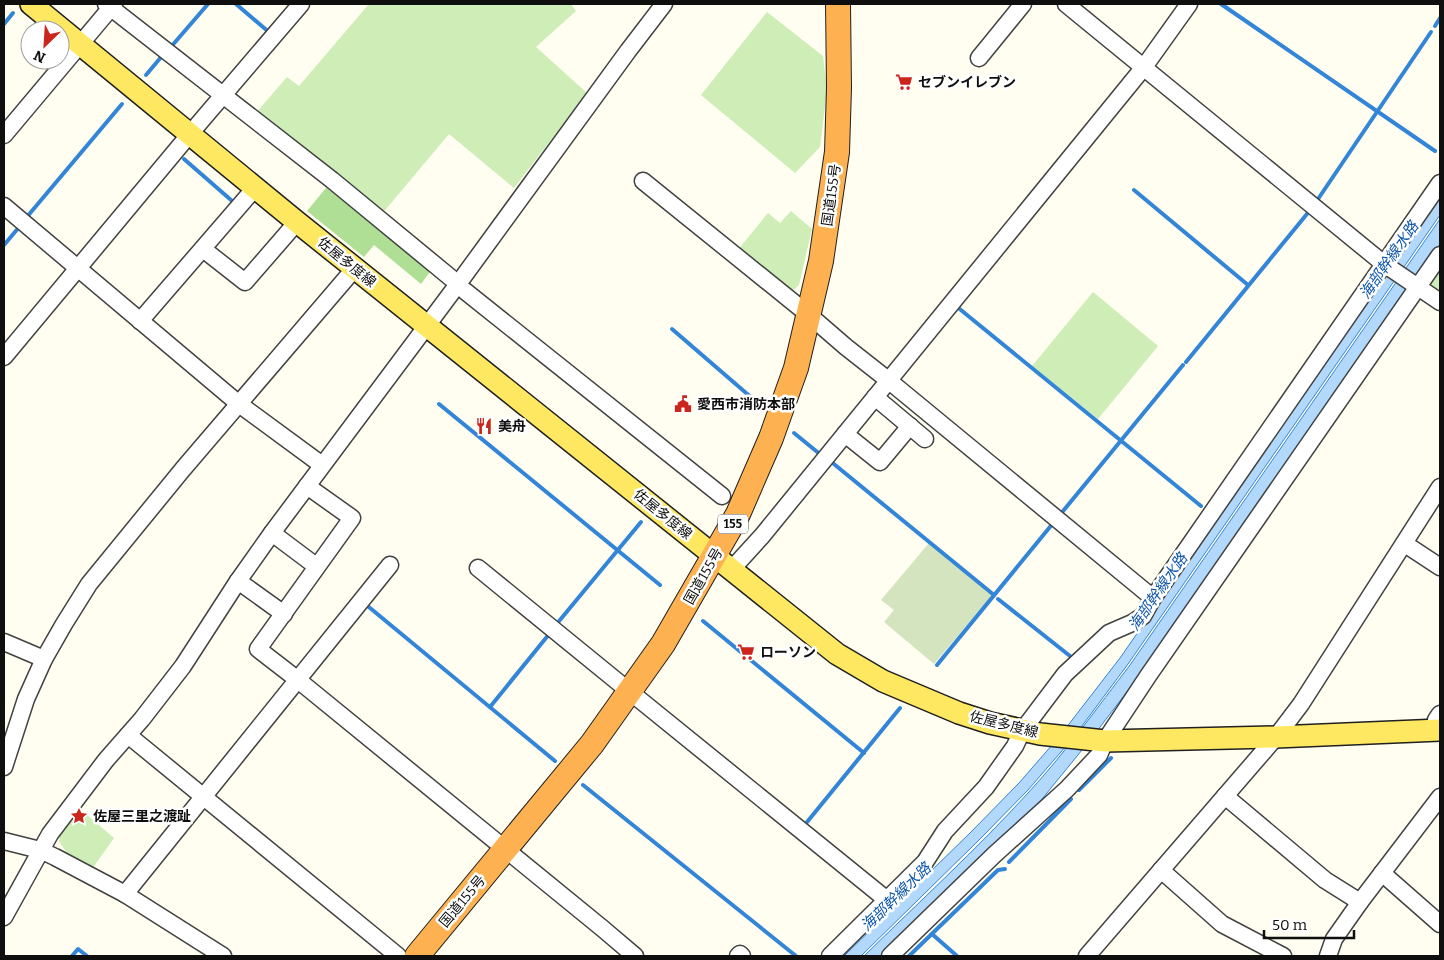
<svg xmlns="http://www.w3.org/2000/svg" width="1444" height="960" viewBox="0 0 1444 960" font-family="Bitter,'Noto Sans JP',serif">
  <rect width="100%" height="100%" fill="#fffef1"/>
  <g fill="#ceedb7">
    <path d="M 369,4 L 571,4 L 576,11 L 536,47 L 587,93 L 514,188 L 449,134 L 381,215 L 255,114 L 287,77 L 299,86 Z"/>
    <path d="M 767,12 L 823,56 L 827,90 L 820,147 L 795,173 L 701,95 Z"/>
    <path d="M 791,211 L 812,229 L 799,285 L 789,294 L 737,251 L 768,213 L 780,223 Z"/>
    <path d="M 1440,263 L 1440,297 L 1427,289 Z"/>
    <path d="M 1093,292 L 1158,346 L 1098,419 L 1032,366 Z"/>
    <path d="M 80,809 L 114,838 L 92,869 L 68,855 L 59,841 L 60,836 Z"/>
  </g>
  <path fill="#afdf95" d="M 330,183 L 432,269 L 421,284 L 374,245 L 364,257 L 307,211 Z"/>
  <path fill="#d4e4bf" d="M 929,543 L 992,595 L 934,664 L 884,622 L 894,610 L 881,600 Z"/>
  <g fill="#b2d8fb" stroke="#3385d7">
    <path d="M 1440,198 L 1440,215 L 1128,664 L 1073,738 L 1028,790 L 981,838 L 861,956 L 844,956 L 971,832 L 1019,783 L 1059,737 L 1120,658 Z"/>
    <path d="M 1440,219 L 1440,244 L 1142,672 L 1091,739 L 1042,799 L 882,956 L 864,956 C 919,902 976,850 1028,793 C 1065,753 1097,708 1130,665 Z"/>
  </g>
  <g fill="none" stroke-linecap="round" stroke-linejoin="round">
    <g stroke="#3385d7" stroke-width="4">
      <path d="M 236,4 L 270,33"/>
      <path d="M 1221,4 L 1435,151"/>
      <path d="M 4,24 L 13,13"/>
      <path d="M 1435,26 L 1440,18"/>
      <path d="M 170,48 L 208,4"/>
      <path d="M 146,75 L 162,56"/>
      <path d="M 184,159 L 231,200"/>
      <path d="M 1134,190 L 1248,285"/>
      <path d="M 1316,202 L 1431,32"/>
      <path d="M 26,218 L 122,104"/>
      <path d="M 4,245 L 20,226"/>
      <path d="M 956,306 L 1201,506"/>
      <path d="M 672,329 L 760,405"/>
      <path d="M 1186,362 L 1311,209"/>
      <path d="M 439,404 L 660,585"/>
      <path d="M 794,433 L 821,455"/>
      <path d="M 829,460 L 994,595"/>
      <path d="M 1059,516 L 1183,365"/>
      <path d="M 998,599 L 1070,656"/>
      <path d="M 364,603 L 555,761"/>
      <path d="M 703,621 L 864,753"/>
      <path d="M 555,626 L 641,522"/>
      <path d="M 937,665 L 1054,522"/>
      <path d="M 490,707 L 550,633"/>
      <path d="M 583,785 L 796,956"/>
      <path d="M 1079,790 L 1111,758"/>
      <path d="M 803,827 L 900,708"/>
      <path d="M 1009,862 L 1071,799"/>
      <path d="M 932,934 L 957,956"/>
      <path d="M 72,956 L 78,949 L 87,956"/>
      <path d="M 909,956 L 998,870 L 1005,869"/>
    </g>
    <g stroke="#424242" stroke-width="19">
      <g id="minor">
        <path d="M 106,4 L 332,180 L 451,278"/>
        <path d="M 1066,4 L 1384,264 L 1440,302"/>
        <path d="M 979,58 L 1023,4"/>
        <path d="M 4,135 L 114,4"/>
        <path d="M 643,181 L 809,315 L 846,347 L 888,380 L 1153,598"/>
        <path d="M 4,206 L 239,404 L 322,465"/>
        <path d="M 203,249 L 245,282 L 297,222"/>
        <path d="M 465,291 L 722,496"/>
        <path d="M 140,321 L 255,188"/>
        <path d="M 4,357 L 189,135 L 301,4"/>
        <path d="M 875,397 L 925,439"/>
        <path d="M 845,434 L 880,462 L 910,426"/>
        <path d="M 307,486 L 352,518 L 258,649 L 298,680 L 602,928 L 635,956"/>
        <path d="M 272,533 L 316,566"/>
        <path d="M 1405,544 L 1440,567"/>
        <path d="M 478,568 L 629,691 L 887,900"/>
        <path d="M 731,570 L 762,536 L 1144,67 L 1189,4"/>
        <path d="M 238,581 L 284,614"/>
        <path d="M 4,642 L 44,659"/>
        <path d="M 1435,730 L 1436,720 L 1440,714"/>
        <path d="M 128,735 L 398,956"/>
        <path d="M 4,767 L 26,699 L 44,659 L 64,624 L 89,584 L 183,469 L 355,268"/>
        <path d="M 1225,796 L 1325,880 L 1360,902"/>
        <path d="M 4,841 L 40,850 L 55,857 L 125,894 L 223,956"/>
        <path d="M 1161,870 L 1222,924 L 1283,956"/>
        <path d="M 1382,873 L 1440,924"/>
        <path d="M 125,894 L 390,565"/>
        <path d="M 4,917 L 50,834 L 106,760 L 142,719 L 183,666 L 238,581 L 272,533 L 458,284 L 628,51 L 664,4"/>
        <path d="M 738,956 L 740,954 L 742,956"/>
        <path d="M 830,956 L 925,862 L 945,831 L 986,787 L 1015,746 L 1022,731 L 1065,674 L 1109,633 L 1132,623 L 1143,616 L 1153,598 L 1440,183"/>
        <path d="M 890,956 L 994,855 L 1067,789 L 1099,755 L 1105,741 L 1148,676 L 1440,255"/>
        <path d="M 1087,956 L 1276,737 L 1301,704 L 1440,487"/>
        <path d="M 1328,956 L 1334,939 L 1360,902 L 1440,797"/>
      </g>
    </g>
    <g stroke="#202020" stroke-width="24">
      <path id="major" d="M 31,4 L 297,222 L 837,654 L 883,681 L 959,713 L 990,723 L 1040,734 L 1105,741 L 1276,737 L 1440,730"/>
    </g>
    <g stroke="#202020" stroke-width="26">
      <path id="highway" d="M 417,956 L 592,744 L 663,644 L 738,514 L 771,438 L 796,368 L 821,261 L 837,152 L 839,88 L 838,4"/>
    </g>
    <use href="#minor" stroke="#fff" stroke-width="16"/>
    <use href="#major" stroke="#ffe861" stroke-width="21"/>
    <use href="#highway" stroke="#feb150" stroke-width="24"/>
  </g>
  <defs>
    <g id="supermarket-bare" transform="scale(1.35)"><path d="M-6-5.5h2.5l.6 2H6L4.5 2H-2.5L-4.4-4H-6ZM-1.5 3.2a1.3 1.3 0 1 0 .1 0ZM3 3.2a1.3 1.3 0 1 0 .1 0Z" fill="#cb251c" stroke="#fff" stroke-width="2.5" paint-order="stroke"/></g>
    <g id="civic-bare" transform="scale(1.35)"><path d="M-.6-6.5H3V-4.5H.6V-3L4-1V1h2V6H-6V1h2V-1L-.6-3ZM-1.2 2.5V6h2.4V2.5Z" fill="#cb251c" stroke="#fff" stroke-width="2.5" paint-order="stroke"/></g>
    <g id="restaurant-bare" transform="scale(1.35)"><path d="M-5-6h1v4h1v-4h1v4h1v-4h1v5L-1.5 .5V6h-2V.5L-5-1ZM5-6V6H3V1.5H1.5Q1.5-4 5-6Z" fill="#cb251c" stroke="#fff" stroke-width="2.5" paint-order="stroke"/></g>
    <g id="sight-bare" transform="scale(1.35)"><path d="M0-6L1.8-2.2L6-1.7L2.9 1.2L3.7 5.4L0 3.3L-3.7 5.4L-2.9 1.2L-6-1.7L-1.8-2.2Z" fill="#cb251c" stroke="#fff" stroke-width="2.5" paint-order="stroke"/></g>
  </defs>
  <g fill-rule="evenodd">
    <use href="#supermarket-bare" x="904" y="82"/>
    <use href="#civic-bare" x="683" y="404"/>
    <use href="#restaurant-bare" x="484" y="426"/>
    <use href="#supermarket-bare" x="746" y="652"/>
    <use href="#sight-bare" x="79" y="816"/>
  </g>
  <g text-anchor="middle" stroke-width="5" stroke-linejoin="round" paint-order="stroke">
    <rect fill="#fff" stroke="#575757" stroke-width="1" x="718" y="514.5" width="30" height="19" rx="4"/>
    <g font-size="12" font-weight="bold" fill="#0f0f0f">
      <text x="733" y="528">155</text>
    </g>
    <g font-size="14" font-weight="bold" fill="#0f0f0f" stroke="#fff" text-anchor="start">
      <text x="918" y="87">セブンイレブン</text>
      <text x="697" y="409">愛西市消防本部</text>
      <text x="498" y="431">美舟</text>
      <text x="760" y="657">ローソン</text>
      <text x="93" y="821">佐屋三里之渡趾</text>
    </g>
    <g font-size="14" fill="#0f0f0f" stroke="#fff">
      <text transform="translate(831 195) rotate(-82)" y="5">国道155号</text>
      <text transform="translate(347 262) rotate(39)" y="5">佐屋多度線</text>
      <text transform="translate(663 514) rotate(39)" y="5">佐屋多度線</text>
      <text transform="translate(703 576) rotate(-60)" y="5">国道155号</text>
      <text transform="translate(1004 724) rotate(14)" y="5">佐屋多度線</text>
      <text transform="translate(462 901) rotate(-50)" y="5">国道155号</text>
    </g>
    <g font-size="15" font-style="italic" fill="#0e57ab" stroke="#fff">
      <text transform="translate(1389 260) rotate(-55)" y="5">海部幹線水路</text>
      <text transform="translate(1158 592) rotate(-55)" y="5">海部幹線水路</text>
      <text transform="translate(896 897) rotate(-44)" y="5">海部幹線水路</text>
    </g>
  </g>
  <rect width="1444" height="960" fill="none" stroke="#0f0f0f" stroke-width="10"/>
  <g transform="translate(45 45) rotate(205)"><circle r="24" fill="#ffffff" stroke="#9f9f9f"/>
  <path d="M0-4L9 19L0 12L-9 19Z" fill="#cb251c"/>
  <text y="-8" font-size="14" font-weight="bold" text-anchor="middle" fill="#0f0f0f">N</text>
  </g>
  <path d="M1264 930v8h90v-8" fill="none" stroke="#0f0f0f" stroke-width="2.5"/>
  <text x="1272" y="930" font-size="15" fill="#0f0f0f" stroke="#ffffff" stroke-width="4" paint-order="stroke">50 m</text>
</svg>
